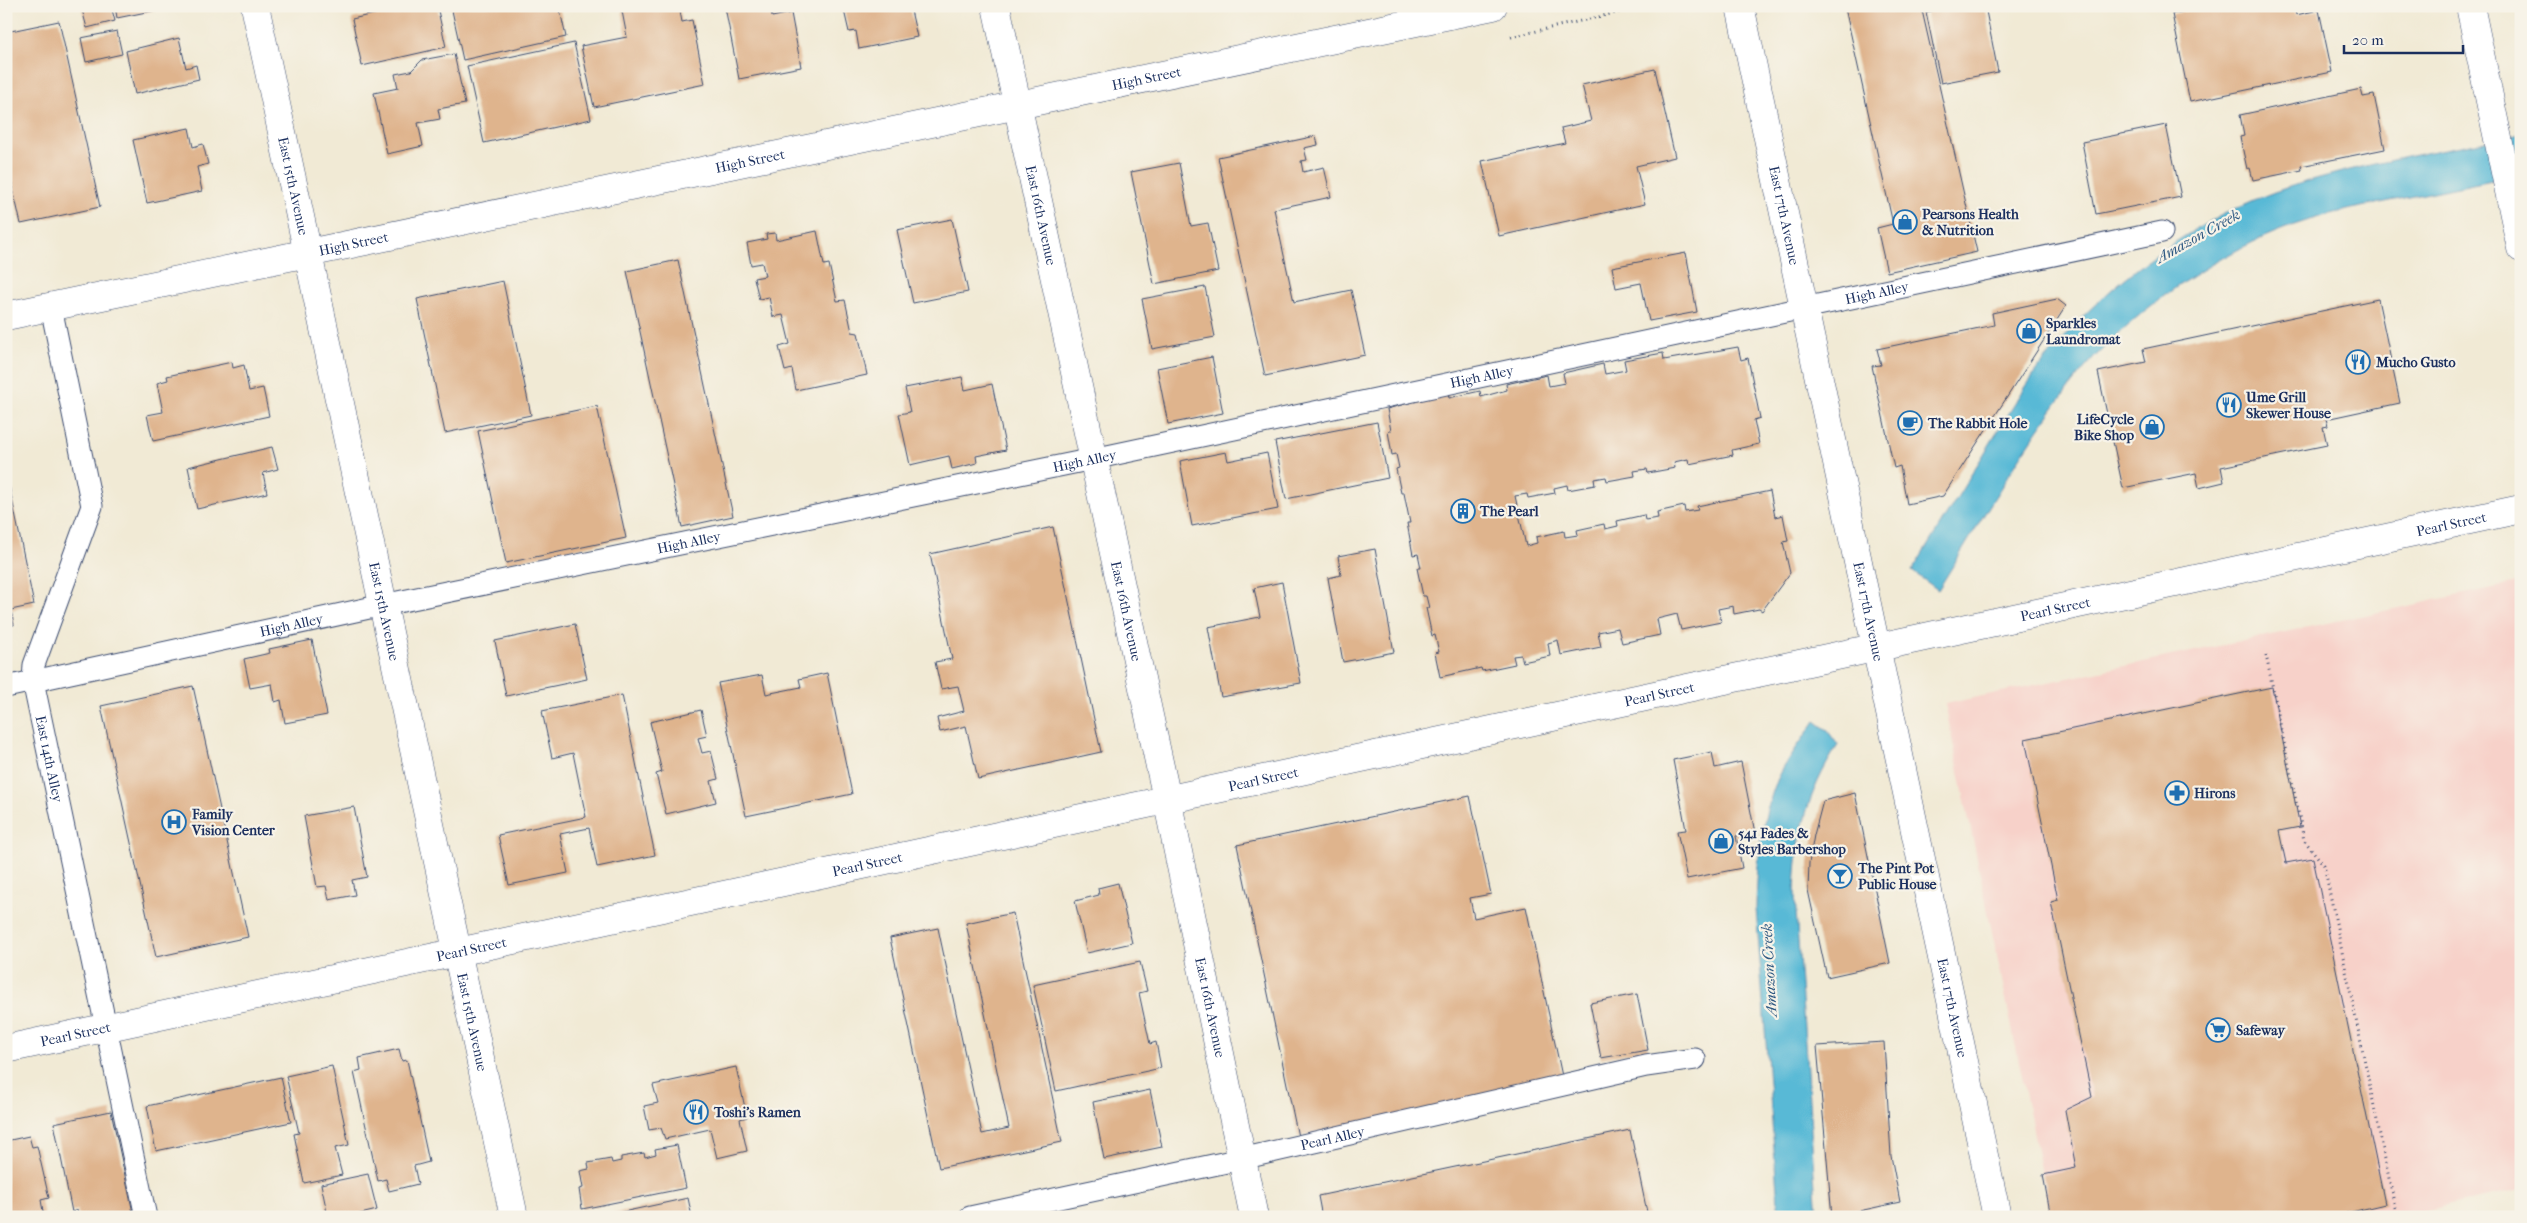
<svg xmlns="http://www.w3.org/2000/svg" width="2527" height="1223" viewBox="0 0 2527 1223" font-family="'IM FELL French Canon',serif">
  <rect width="100%" height="100%" fill="#f7f3e8"/>
  <filter id="ink" filterUnits="userSpaceOnUse"><feTurbulence type="fractalNoise" baseFrequency=".02" numOctaves="2"/><feDisplacementMap in="SourceGraphic" scale="10" xChannelSelector="R" yChannelSelector="G"/><feConvolveMatrix kernelMatrix="1 2 1 2 8 2 1 2 1" color-interpolation-filters="sRGB"/></filter>
  <filter id="wash" filterUnits="userSpaceOnUse"><feTurbulence type="fractalNoise" baseFrequency=".0096" numOctaves="4" result="noise"/><feDisplacementMap in="SourceGraphic" scale="20" xChannelSelector="R" yChannelSelector="G"/><feGaussianBlur stdDeviation="1.12" result="paint"/><feColorMatrix in="noise" values="0 0 0 0 0 0 0 0 0 0 0 0 0 0 0 0 0 1.4 0 .05"/><feComposite in="paint" operator="in"/></filter>
  <g filter="url(#wash)">
    <rect width="100%" height="100%" fill="#f1ead5"/>
    <path fill="#f7d1c9" d="M 2521,582 L 2521,1190 L 2394,1217 L 2051,1217 L 1945,704 Z"/>
    <g fill="#58b9d6" stroke="#3a749a">
      <path d="M 2521,134 L 2521,174 C 2479,183 2437,191 2395,200 C 2356,208 2318,215 2281,230 C 2207,259 2124,318 2075,380 C 2023,445 1982,520 1938,590 L 1912,571 C 1939,527 1966,483 1993,439 C 2012,409 2030,377 2053,350 C 2110,279 2202,215 2289,187 C 2364,163 2443,150 2521,134 Z"/>
      <path d="M 1815,721 L 1827,730 L 1838,745 C 1806,795 1796,837 1795,897 L 1817,1217 L 1779,1217 L 1756,908 C 1757,870 1759,831 1772,794 C 1780,767 1800,744 1815,721 Z"/>
    </g>
    <g id="blocks">
      <g fill="#dfb48d">
        <path d="M 81,6 L 111,6 L 115,21 L 87,28 Z"/>
        <path d="M 115,6 L 171,6 L 171,7 L 117,18 Z"/>
        <path d="M 409,6 L 437,6 L 446,47 L 362,66 L 352,19 Z"/>
        <path d="M 451,6 L 559,6 L 566,37 L 463,60 Z"/>
        <path d="M 621,6 L 679,6 L 682,22 L 692,20 L 705,84 L 594,107 L 581,46 L 627,37 Z"/>
        <path d="M 731,6 L 770,6 L 772,17 L 791,13 L 801,67 L 739,79 L 725,7 Z"/>
        <path d="M 843,6 L 910,6 L 917,37 L 859,49 L 856,31 L 849,32 Z"/>
        <path d="M 1851,6 L 1921,6 L 1977,252 L 1887,272 L 1877,228 L 1893,224 L 1845,8 Z"/>
        <path d="M 1956,6 L 1985,6 L 1998,72 L 1941,83 L 1926,12 Z"/>
        <path d="M 2207,6 L 2294,6 L 2296,15 L 2319,10 L 2332,72 L 2190,102 L 2172,14 Z"/>
        <path d="M 59,21 L 100,207 L 21,224 L 6,158 L 6,32 Z"/>
        <path d="M 117,31 L 122,54 L 86,62 L 81,38 Z"/>
        <path d="M 179,38 L 186,68 L 196,65 L 199,79 L 135,94 L 126,51 Z"/>
        <path d="M 574,43 L 591,119 L 484,143 L 467,66 Z"/>
        <path d="M 454,54 L 465,104 L 438,109 L 440,119 L 418,123 L 423,146 L 387,154 L 374,93 L 398,88 L 395,74 L 411,71 L 422,60 Z"/>
        <path d="M 1655,69 L 1675,157 L 1636,166 L 1645,204 L 1499,236 L 1482,161 L 1565,143 L 1561,128 L 1591,121 L 1582,85 Z"/>
        <path d="M 2361,89 L 2363,97 L 2374,95 L 2385,149 L 2301,166 L 2302,170 L 2253,180 L 2250,168 L 2247,169 L 2240,137 L 2244,136 L 2240,115 Z"/>
        <path d="M 2166,125 L 2181,197 L 2096,214 L 2082,142 Z"/>
        <path d="M 189,128 L 193,147 L 203,144 L 208,164 L 197,167 L 202,191 L 147,203 L 133,140 Z"/>
        <path d="M 1316,136 L 1318,145 L 1304,148 L 1307,160 L 1301,161 L 1303,172 L 1324,167 L 1331,197 L 1274,209 L 1294,302 L 1351,290 L 1365,355 L 1265,376 L 1218,157 Z"/>
        <path d="M 1179,163 L 1191,226 L 1208,223 L 1218,271 L 1154,284 L 1131,172 Z"/>
        <path d="M 952,219 L 968,292 L 913,303 L 897,230 Z"/>
        <path d="M 817,231 L 824,265 L 829,264 L 837,301 L 845,300 L 852,332 L 858,333 L 867,375 L 796,390 L 792,369 L 785,371 L 779,347 L 790,344 L 783,315 L 773,317 L 769,297 L 759,299 L 754,278 L 765,276 L 762,263 L 751,265 L 747,243 L 767,239 L 766,234 L 775,233 L 776,240 Z"/>
        <path d="M 1686,253 L 1697,312 L 1649,321 L 1641,283 L 1616,288 L 1612,267 Z"/>
        <path d="M 678,260 L 733,516 L 682,527 L 627,271 Z"/>
        <path d="M 503,281 L 531,415 L 445,433 L 417,299 Z"/>
        <path d="M 1205,287 L 1215,337 L 1152,349 L 1142,299 Z"/>
        <path d="M 2057,299 L 2066,306 L 1943,496 L 1907,504 L 1900,466 L 1894,468 L 1872,366 L 1881,365 L 1877,349 L 1994,325 L 1992,313 Z"/>
        <path d="M 2378,299 L 2400,403 L 2326,419 L 2328,426 L 2323,427 L 2327,445 L 2221,467 L 2224,482 L 2199,488 L 2196,473 L 2123,488 L 2098,372 L 2146,362 L 2143,349 Z"/>
        <path d="M 1738,347 L 1741,360 L 1748,358 L 1760,418 L 1754,420 L 1759,444 L 1732,450 L 1733,455 L 1689,464 L 1688,459 L 1674,462 L 1675,468 L 1648,473 L 1647,469 L 1634,471 L 1635,476 L 1607,481 L 1606,477 L 1594,479 L 1595,485 L 1568,490 L 1567,485 L 1554,488 L 1555,493 L 1528,498 L 1527,494 L 1515,496 L 1526,546 L 1537,543 L 1536,537 L 1564,531 L 1565,537 L 1578,535 L 1577,530 L 1604,524 L 1605,529 L 1618,526 L 1617,521 L 1644,515 L 1645,520 L 1658,518 L 1657,512 L 1684,506 L 1685,512 L 1698,510 L 1697,506 L 1770,491 L 1775,517 L 1783,515 L 1788,541 L 1783,542 L 1790,573 L 1762,611 L 1759,609 L 1734,614 L 1733,606 L 1718,609 L 1721,622 L 1681,630 L 1677,614 L 1657,619 L 1660,635 L 1622,643 L 1618,628 L 1598,632 L 1601,647 L 1561,655 L 1558,640 L 1548,643 L 1550,656 L 1523,662 L 1521,655 L 1513,656 L 1515,664 L 1482,671 L 1481,668 L 1440,677 L 1435,653 L 1439,652 L 1435,635 L 1432,636 L 1426,608 L 1429,608 L 1426,596 L 1423,596 L 1417,568 L 1421,568 L 1418,554 L 1413,555 L 1407,523 L 1410,523 L 1404,493 L 1401,493 L 1396,469 L 1399,468 L 1396,454 L 1392,455 L 1388,431 L 1391,431 L 1387,409 L 1448,392 L 1449,398 L 1480,391 L 1481,397 L 1507,390 L 1506,384 L 1547,375 L 1549,386 L 1565,383 L 1563,373 L 1603,364 L 1605,374 L 1626,370 L 1624,360 L 1663,353 L 1664,360 Z"/>
        <path d="M 1212,357 L 1223,413 L 1168,424 L 1157,368 Z"/>
        <path d="M 232,362 L 233,368 L 244,365 L 249,391 L 263,388 L 269,416 L 153,441 L 147,415 L 163,412 L 157,383 L 168,380 L 167,376 Z"/>
        <path d="M 962,377 L 965,390 L 992,384 L 1006,450 L 976,456 L 977,463 L 952,469 L 949,456 L 910,465 L 899,414 L 910,412 L 905,388 Z"/>
        <path d="M 597,406 L 626,538 L 506,563 L 478,431 Z"/>
        <path d="M 1377,422 L 1388,478 L 1286,499 L 1275,442 Z"/>
        <path d="M 272,447 L 278,469 L 263,473 L 267,493 L 197,509 L 188,467 Z"/>
        <path d="M 1226,452 L 1228,461 L 1267,453 L 1278,509 L 1192,526 L 1180,461 Z"/>
        <path d="M 6,470 L 34,605 L 11,610 L 14,625 L 6,626 Z"/>
        <path d="M 1053,527 L 1101,752 L 978,779 L 966,726 L 940,732 L 937,718 L 964,711 L 958,686 L 941,689 L 935,662 L 952,659 L 930,554 Z"/>
        <path d="M 1375,549 L 1394,652 L 1343,662 L 1328,578 L 1341,575 L 1338,556 Z"/>
        <path d="M 1282,582 L 1301,683 L 1221,697 L 1208,627 L 1260,617 L 1254,588 Z"/>
        <path d="M 575,624 L 587,679 L 506,696 L 495,641 Z"/>
        <path d="M 312,640 L 327,715 L 285,723 L 281,700 L 275,702 L 272,684 L 250,688 L 244,659 L 270,653 L 269,649 Z"/>
        <path d="M 827,673 L 852,794 L 746,816 L 718,683 L 762,675 L 766,694 L 801,687 L 799,679 Z"/>
        <path d="M 193,686 L 248,937 L 156,957 L 101,706 Z"/>
        <path d="M 2272,687 L 2300,827 L 2279,831 L 2286,863 L 2313,858 L 2385,1204 L 2330,1217 L 2051,1217 L 2043,1175 L 2076,1168 L 2065,1110 L 2092,1097 L 2051,902 L 2058,900 L 2025,739 Z"/>
        <path d="M 622,695 L 655,855 L 597,867 L 589,828 L 560,834 L 568,873 L 509,885 L 498,835 L 586,817 L 573,753 L 552,758 L 542,711 Z"/>
        <path d="M 701,710 L 707,736 L 698,738 L 702,753 L 711,751 L 718,779 L 711,781 L 716,802 L 666,814 L 656,774 L 662,772 L 650,722 Z"/>
        <path d="M 1712,752 L 1715,768 L 1741,762 L 1755,833 L 1736,836 L 1742,868 L 1687,879 L 1677,831 L 1686,830 L 1673,760 Z"/>
        <path d="M 1855,793 L 1890,963 L 1827,977 L 1808,890 L 1809,863 L 1814,835 L 1823,801 Z"/>
        <path d="M 1470,796 L 1491,894 L 1470,898 L 1474,918 L 1526,907 L 1563,1081 L 1298,1137 L 1237,845 Z"/>
        <path d="M 354,807 L 367,877 L 352,880 L 355,895 L 329,900 L 326,886 L 317,887 L 304,816 Z"/>
        <path d="M 1118,883 L 1132,943 L 1087,953 L 1075,901 L 1099,895 L 1098,888 Z"/>
        <path d="M 1013,913 L 1062,1142 L 939,1168 L 890,938 L 938,928 L 982,1134 L 1009,1128 L 966,923 Z"/>
        <path d="M 1140,962 L 1147,991 L 1139,993 L 1150,1044 L 1156,1042 L 1161,1068 L 1056,1091 L 1033,985 Z"/>
        <path d="M 1637,994 L 1648,1050 L 1601,1058 L 1590,1003 Z"/>
        <path d="M 1884,1042 L 1891,1156 L 1900,1202 L 1832,1217 L 1817,1046 Z"/>
        <path d="M 399,1049 L 402,1061 L 407,1060 L 429,1162 L 414,1166 L 418,1184 L 389,1191 L 386,1179 L 378,1181 L 354,1072 L 361,1070 L 359,1058 Z"/>
        <path d="M 332,1066 L 349,1145 L 335,1148 L 342,1175 L 304,1183 L 294,1134 L 299,1133 L 286,1076 Z"/>
        <path d="M 736,1067 L 747,1117 L 740,1119 L 747,1151 L 717,1158 L 710,1129 L 665,1139 L 661,1128 L 649,1130 L 644,1106 L 658,1103 L 653,1085 Z"/>
        <path d="M 281,1077 L 291,1122 L 156,1151 L 147,1106 Z"/>
        <path d="M 1150,1090 L 1162,1147 L 1104,1159 L 1093,1102 Z"/>
        <path d="M 111,1111 L 134,1217 L 79,1217 L 77,1210 L 72,1212 L 54,1123 Z"/>
        <path d="M 1630,1130 L 1648,1217 L 1530,1217 L 1530,1214 L 1516,1217 L 1322,1217 L 1318,1196 Z"/>
        <path d="M 29,1136 L 32,1147 L 37,1146 L 49,1198 L 41,1200 L 44,1217 L 6,1217 L 6,1141 Z"/>
        <path d="M 677,1145 L 686,1188 L 582,1209 L 579,1189 L 583,1188 L 580,1171 L 589,1169 L 588,1163 L 611,1159 L 612,1163 L 621,1161 L 621,1157 L 644,1153 L 645,1157 L 656,1154 L 655,1149 Z"/>
        <path d="M 368,1174 L 377,1210 L 348,1217 L 328,1217 L 321,1184 Z"/>
        <path d="M 688,1198 L 692,1217 L 604,1217 L 604,1216 Z"/>
      </g>
    </g>
  </g>
  <g filter="url(#ink)">
    <use href="#blocks" fill-opacity="0" stroke="#3b4b70" stroke-width="1"/>
    <g fill="none" stroke-linecap="round" stroke-linejoin="round">
      <g stroke="#3b4b70" stroke-width="23">
        <g id="lane">
          <path id="s1" d="M 51,307 L 92,506 L 34,665 L 33,681 L 146,1217"/>
          <path id="s2" d="M 6,687 L 383,605 L 1093,459 L 2162,232"/>
          <path id="s3" d="M 970,1217 L 1241,1159 L 1646,1066 L 1695,1059"/>
        </g>
      </g>
      <g stroke="#3b4b70" stroke-width="29">
        <g id="street">
          <path id="s4" d="M 255,6 L 514,1217"/>
          <path id="s5" d="M 996,6 L 1167,799 L 1254,1217"/>
          <path id="s6" d="M 1740,6 L 1997,1217"/>
        </g>
      </g>
      <g stroke="#3b4b70" stroke-width="29">
        <g id="secondary">
          <path d="M 2470,6 L 2521,248"/>
          <path id="s7" d="M 6,316 L 1493,6"/>
          <path id="s8" d="M 6,1049 L 2521,509"/>
        </g>
      </g>
      <g stroke="#3b4b70" stroke-width="3" stroke-dasharray="1 4" stroke-linecap="butt">
        <path d="M 1511,37 L 1646,6"/>
        <path d="M 2266,655 L 2304,840 L 2324,865 L 2397,1217"/>
      </g>
      <use href="#lane" stroke="#fff" stroke-width="21"/>
      <use href="#street" stroke="#fff" stroke-width="28"/>
      <use href="#secondary" stroke="#fff" stroke-width="28"/>
    </g>
  </g>
  <defs>
    <g id="shop-ring" transform="scale(1.25)"><circle r="9.5" fill="#f7f3e8" stroke="#1f6fb2" stroke-width="1.5"/><path d="M-5-2.5h2.3a2.7 3.5 0 0 1 5.4 0H5L5.5 6h-11ZM-1.5-2.5h3a1.5 2.3 0 0 0-3 0Z" fill="#1f6fb2"/></g>
    <g id="restaurant-ring" transform="scale(1.25)"><circle r="9.5" fill="#f7f3e8" stroke="#1f6fb2" stroke-width="1.5"/><path d="M-5-6h1v4h1v-4h1v4h1v-4h1v5L-1.5 .5V6h-2V.5L-5-1ZM5-6V6H3V1.5H1.5Q1.5-4 5-6Z" fill="#1f6fb2"/></g>
    <g id="cafe-ring" transform="scale(1.25)"><circle r="9.5" fill="#f7f3e8" stroke="#1f6fb2" stroke-width="1.5"/><path d="M-5.5-4.5H6V0H3Q3 3.5 0 3.5H-2.5Q-5.5 3.5-5.5 0ZM3-3.2v2h1.7v-2ZM-6 4.5H4V6H-6Z" fill="#1f6fb2"/></g>
    <g id="building-ring" transform="scale(1.25)"><circle r="9.5" fill="#f7f3e8" stroke="#1f6fb2" stroke-width="1.5"/><path d="M-4-6H4V6H1V3H-1V6H-4ZM-2.5-4.3h1.7v1.8h-1.7ZM.8-4.3h1.7v1.8H.8ZM-2.5-1h1.7V.8h-1.7ZM.8-1h1.7V.8H.8Z" fill="#1f6fb2"/></g>
    <g id="pharmacy-ring" transform="scale(1.25)"><circle r="9.5" fill="#f7f3e8" stroke="#1f6fb2" stroke-width="1.5"/><path d="M-2-6h4v4h4v4h-4v4h-4v-4h-4v-4h4Z" fill="#1f6fb2"/></g>
    <g id="hospital-ring" transform="scale(1.25)"><circle r="9.5" fill="#f7f3e8" stroke="#1f6fb2" stroke-width="1.5"/><path d="M-5-5h3v3.5h4V-5h3V5h-3V1.5h-4V5h-3Z" fill="#1f6fb2"/></g>
    <g id="bar-ring" transform="scale(1.25)"><circle r="9.5" fill="#f7f3e8" stroke="#1f6fb2" stroke-width="1.5"/><path d="M-6-5H6L.8 .8V4.5H3.5V6h-7V4.5H-.8V.8Z" fill="#1f6fb2"/></g>
    <g id="supermarket-ring" transform="scale(1.25)"><circle r="9.5" fill="#f7f3e8" stroke="#1f6fb2" stroke-width="1.5"/><path d="M-6-5.5h2.5l.6 2H6L4.5 2H-2.5L-4.4-4H-6ZM-1.5 3.2a1.3 1.3 0 1 0 .1 0ZM3 3.2a1.3 1.3 0 1 0 .1 0Z" fill="#1f6fb2"/></g>
  </defs>
  <g fill-rule="evenodd">
    <use href="#shop-ring" x="1905" y="222"/>
    <use href="#shop-ring" x="2029" y="331"/>
    <use href="#restaurant-ring" x="2358" y="362"/>
    <use href="#restaurant-ring" x="2229" y="405"/>
    <use href="#cafe-ring" x="1910" y="423"/>
    <use href="#shop-ring" x="2152" y="427"/>
    <use href="#building-ring" x="1463" y="511"/>
    <use href="#pharmacy-ring" x="2177" y="793"/>
    <use href="#hospital-ring" x="174" y="822"/>
    <use href="#shop-ring" x="1721" y="841"/>
    <use href="#bar-ring" x="1840" y="876"/>
    <use href="#supermarket-ring" x="2218" y="1030"/>
    <use href="#restaurant-ring" x="696" y="1112"/>
  </g>
  <g text-anchor="middle" stroke-width="4.5" stroke-linejoin="round" paint-order="stroke">
    <g font-size="14" fill="#1b2f5e" stroke="#f7f3e8">
      <text dy="5" stroke="none"><textPath href="#s7" startOffset="1165">High Street</textPath></text>
      <text dy="5" stroke="none"><textPath href="#s7" startOffset="760">High Street</textPath></text>
      <text dy="5" stroke="none"><textPath href="#s4" startOffset="184">East 15th Avenue</textPath></text>
      <text dy="5" stroke="none"><textPath href="#s6" startOffset="214">East 17th Avenue</textPath></text>
      <text dy="5" stroke="none"><textPath href="#s5" startOffset="214">East 16th Avenue</textPath></text>
      <text dy="5" stroke="none"><textPath href="#s7" startOffset="355">High Street</textPath></text>
      <text dy="5" stroke="none"><textPath href="#s2" startOffset="1912">High Alley</textPath></text>
      <text dy="5" stroke="none"><textPath href="#s2" startOffset="1508">High Alley</textPath></text>
      <text dy="5" stroke="none"><textPath href="#s2" startOffset="1102">High Alley</textPath></text>
      <text dy="5" stroke="none"><textPath href="#s8" startOffset="2501">Pearl Street</textPath></text>
      <text dy="5" stroke="none"><textPath href="#s2" startOffset="698">High Alley</textPath></text>
      <text dy="5" stroke="none"><textPath href="#s8" startOffset="2096">Pearl Street</textPath></text>
      <text dy="5" stroke="none"><textPath href="#s4" startOffset="619">East 15th Avenue</textPath></text>
      <text dy="5" stroke="none"><textPath href="#s5" startOffset="619">East 16th Avenue</textPath></text>
      <text dy="5" stroke="none"><textPath href="#s6" startOffset="619">East 17th Avenue</textPath></text>
      <text dy="5" stroke="none"><textPath href="#s2" startOffset="292">High Alley</textPath></text>
      <text dy="5" stroke="none"><textPath href="#s8" startOffset="1691">Pearl Street</textPath></text>
      <text dy="5" stroke="none"><textPath href="#s1" startOffset="468">East 14th Alley</textPath></text>
      <text dy="5" stroke="none"><textPath href="#s8" startOffset="1286">Pearl Street</textPath></text>
      <text dy="5" stroke="none"><textPath href="#s8" startOffset="881">Pearl Street</textPath></text>
      <text dy="5" stroke="none"><textPath href="#s8" startOffset="476">Pearl Street</textPath></text>
      <text dy="5" stroke="none"><textPath href="#s5" startOffset="1024">East 16th Avenue</textPath></text>
      <text dy="5" stroke="none"><textPath href="#s6" startOffset="1024">East 17th Avenue</textPath></text>
      <text dy="5" stroke="none"><textPath href="#s4" startOffset="1039">East 15th Avenue</textPath></text>
      <text dy="5" stroke="none"><textPath href="#s8" startOffset="71">Pearl Street</textPath></text>
      <text dy="5" stroke="none"><textPath href="#s3" startOffset="371">Pearl Alley</textPath></text>
    </g>
    <g font-size="14" font-weight="bold" fill="#1b2f5e" stroke="#f7f3e8" text-anchor="start">
      <text x="1922" y="219">Pearsons Health<tspan x="1922" dy="16">&amp; Nutrition</tspan></text>
      <text x="2046" y="328">Sparkles<tspan x="2046" dy="16">Laundromat</tspan></text>
      <text x="2376" y="367">Mucho Gusto</text>
      <text x="2246" y="402">Ume Grill<tspan x="2246" dy="16">Skewer House</tspan></text>
      <text x="2134" y="424" text-anchor="end">LifeCycle<tspan x="2134" dy="16">Bike Shop</tspan></text>
      <text x="1928" y="428">The Rabbit Hole</text>
      <text x="1480" y="516">The Pearl</text>
      <text x="2194" y="798">Hirons</text>
      <text x="192" y="819">Family<tspan x="192" dy="16">Vision Center</tspan></text>
      <text x="1738" y="838">541 Fades &amp;<tspan x="1738" dy="16">Styles Barbershop</tspan></text>
      <text x="1858" y="873">The Pint Pot<tspan x="1858" dy="16">Public House</tspan></text>
      <text x="2236" y="1035">Safeway</text>
      <text x="714" y="1117">Toshi's Ramen</text>
    </g>
    <g font-size="15" font-style="italic" fill="#2d5882" stroke="#f7f3e8">
      <text transform="translate(2198 236) rotate(-29)" y="5">Amazon Creek</text>
      <text transform="translate(1769 970) rotate(-93)" y="5">Amazon Creek</text>
    </g>
  </g>
  <rect width="2527" height="1223" fill="none" stroke="#f7f3e8" stroke-width="25"/>
  <path d="M2344 45v8h119v-8" fill="none" stroke="#1b2f5e" stroke-width="2.5"/>
  <text x="2352" y="45" font-size="15" fill="#1b2f5e" stroke="#f7f3e8" stroke-width="4" paint-order="stroke">20 m</text>
</svg>
